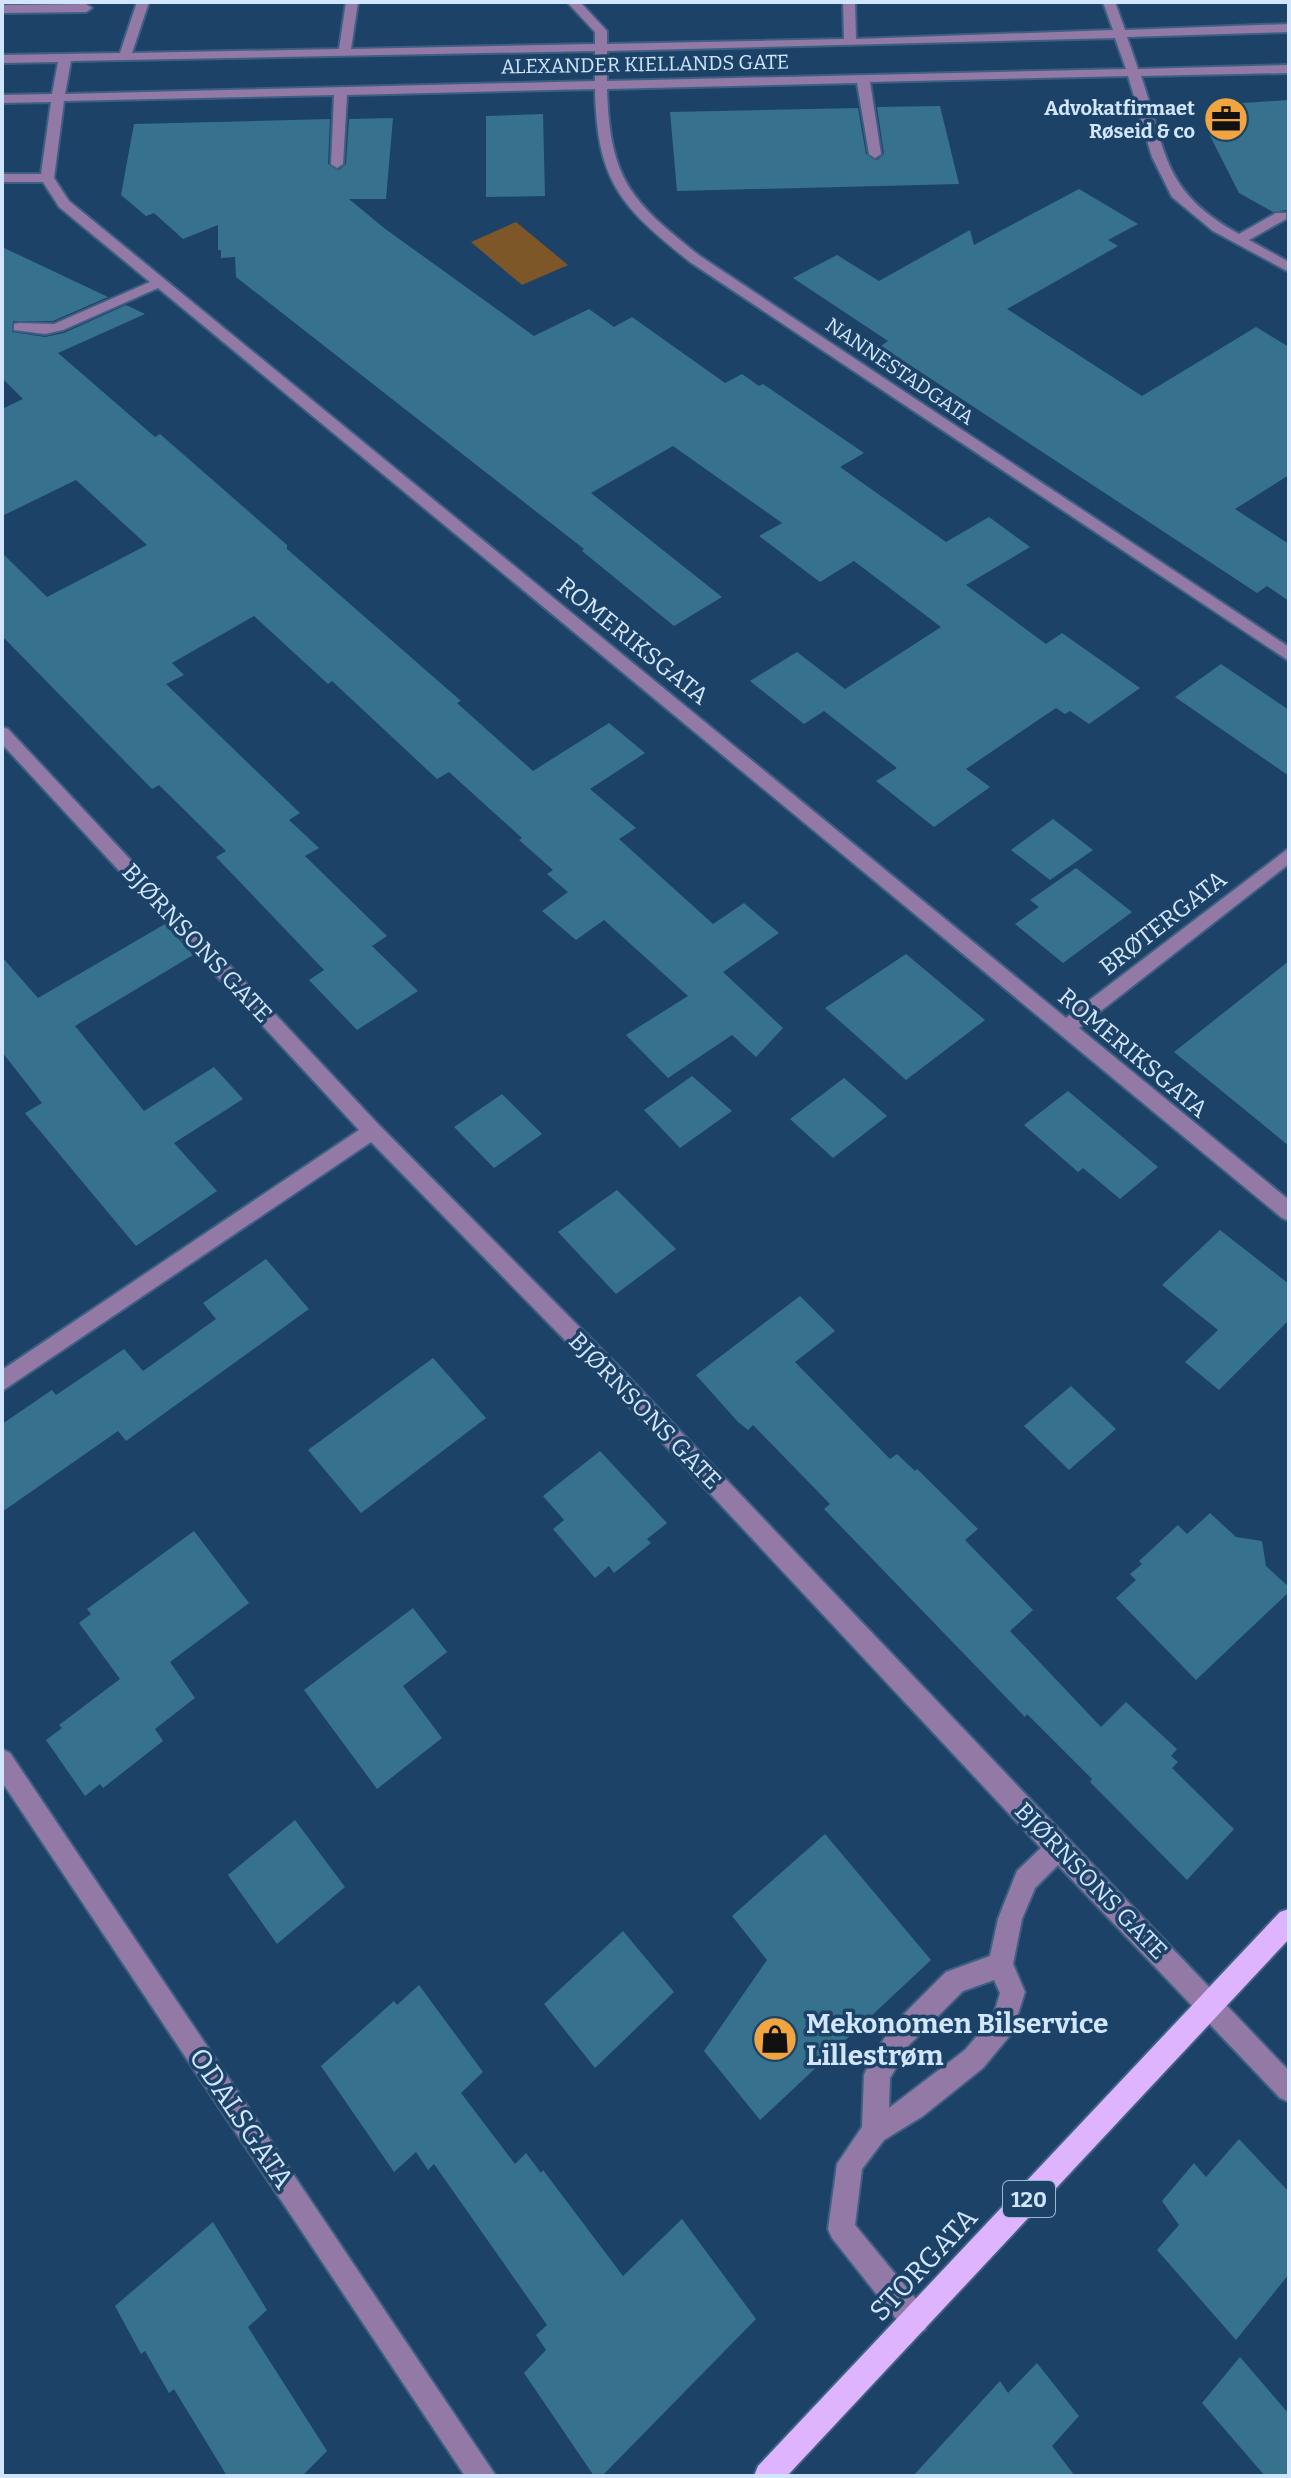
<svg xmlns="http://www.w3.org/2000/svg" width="1291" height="2478" viewBox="0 0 1291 2478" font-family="Bitter,serif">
  <rect width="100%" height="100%" fill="#1d4267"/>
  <path fill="#7d5728" d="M 516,222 L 568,265 L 522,285 L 471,242 Z"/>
  <g fill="#36728e">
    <path d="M 1289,100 L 1289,213 L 1286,210 L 1273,212 L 1239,193 L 1204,124 L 1243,103 Z"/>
    <path d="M 940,106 L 959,184 L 677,191 L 670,112 L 858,108 L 866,154 L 877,160 L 884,154 L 877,107 Z"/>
    <path d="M 543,114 L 545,196 L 486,197 L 486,116 Z"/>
    <path d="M 393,118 L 386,199 L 349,199 L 384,228 L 534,336 L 589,309 L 614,327 L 632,317 L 725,383 L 742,374 L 759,386 L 763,384 L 864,453 L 840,467 L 946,542 L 989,517 L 1030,547 L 966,585 L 1046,644 L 1062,633 L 1140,688 L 1089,724 L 1070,711 L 1065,714 L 1056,708 L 966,769 L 990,787 L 934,827 L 876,781 L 897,768 L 824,711 L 804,724 L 750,681 L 797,652 L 845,689 L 941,627 L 854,561 L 820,582 L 759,536 L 782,523 L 673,446 L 591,493 L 722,597 L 674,626 L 582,551 L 584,549 L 236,277 L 235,257 L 221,258 L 221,250 L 218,250 L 218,225 L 183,239 L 154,213 L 146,216 L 121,195 L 134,124 L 330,119 L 328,164 L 339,170 L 346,164 L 349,119 Z"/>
    <path d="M 1079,189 L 1138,224 L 1108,240 L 1118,246 L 1007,309 L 1142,396 L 1256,327 L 1289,347 L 1289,475 L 1235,509 L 1289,544 L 1289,601 L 1267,586 L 1257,593 L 881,346 L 888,341 L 793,278 L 837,255 L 879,281 L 970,230 L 974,245 Z"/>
    <path d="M 2,247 L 108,297 L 53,321 L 13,321 L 12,332 L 45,337 L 64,333 L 126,305 L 145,314 L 58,353 L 155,437 L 160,434 L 271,531 L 287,545 L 287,549 L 461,701 L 457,703 L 533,771 L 609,723 L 645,753 L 590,789 L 636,828 L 619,839 L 713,924 L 744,903 L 779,933 L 723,972 L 783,1028 L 756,1057 L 732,1035 L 668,1078 L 626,1035 L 688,996 L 604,920 L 576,940 L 542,911 L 568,892 L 547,874 L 553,870 L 519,840 L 522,838 L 449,772 L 437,779 L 332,681 L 328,684 L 254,616 L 172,663 L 184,675 L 166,684 L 300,813 L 289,820 L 319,848 L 305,856 L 387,936 L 372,946 L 418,991 L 357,1030 L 309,980 L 324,970 L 216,857 L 226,851 L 159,785 L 152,789 L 2,636 L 2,553 L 47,597 L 147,545 L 76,480 L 2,516 L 2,409 L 23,399 L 2,378 Z"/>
    <path d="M 1221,664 L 1289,710 L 1289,776 L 1175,697 Z"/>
    <path d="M 1053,819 L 1093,850 L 1050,880 L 1011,850 Z"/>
    <path d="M 1076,868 L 1132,912 L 1063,963 L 1015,924 L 1039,907 L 1030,900 Z"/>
    <path d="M 165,924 L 193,955 L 75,1026 L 144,1111 L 214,1067 L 243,1099 L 174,1143 L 217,1191 L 136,1246 L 25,1113 L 42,1103 L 2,1052 L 2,957 L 38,998 Z"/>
    <path d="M 906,954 L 985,1020 L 906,1080 L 825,1008 Z"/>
    <path d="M 1289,961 L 1289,1146 L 1174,1052 Z"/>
    <path d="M 692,1076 L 732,1111 L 680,1148 L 644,1110 Z"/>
    <path d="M 844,1078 L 887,1116 L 833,1158 L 790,1119 Z"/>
    <path d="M 1068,1091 L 1158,1167 L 1120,1199 L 1083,1168 L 1078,1172 L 1024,1125 Z"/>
    <path d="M 502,1094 L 542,1134 L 494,1168 L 454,1127 Z"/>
    <path d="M 617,1190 L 676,1249 L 616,1294 L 558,1232 Z"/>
    <path d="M 1220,1230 L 1289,1284 L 1289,1320 L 1219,1390 L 1185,1362 L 1218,1330 L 1162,1285 Z"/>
    <path d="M 266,1259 L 309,1309 L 126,1441 L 118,1431 L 2,1512 L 2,1424 L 52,1390 L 56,1395 L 124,1349 L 143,1371 L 216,1319 L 203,1303 Z"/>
    <path d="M 800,1296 L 835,1331 L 795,1362 L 890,1459 L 897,1454 L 915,1471 L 917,1469 L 978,1529 L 965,1540 L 1033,1610 L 1010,1631 L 1101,1727 L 1126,1702 L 1177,1749 L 1171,1756 L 1178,1762 L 1172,1768 L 1234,1829 L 1187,1880 L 1090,1782 L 1092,1779 L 1027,1714 L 1025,1717 L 824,1509 L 830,1504 L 753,1425 L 748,1430 L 738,1422 L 696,1375 Z"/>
    <path d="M 433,1358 L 486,1418 L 361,1513 L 308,1450 Z"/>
    <path d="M 1071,1386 L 1116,1429 L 1069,1470 L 1024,1426 Z"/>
    <path d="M 600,1451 L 667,1523 L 647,1539 L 651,1543 L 614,1573 L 609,1566 L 595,1578 L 553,1529 L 564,1520 L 543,1496 Z"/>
    <path d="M 1210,1513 L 1236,1537 L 1262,1541 L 1266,1566 L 1289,1587 L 1289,1592 L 1196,1680 L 1116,1598 L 1136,1580 L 1130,1574 L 1142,1564 L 1139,1561 L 1178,1525 L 1187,1534 Z"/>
    <path d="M 194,1531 L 249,1603 L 170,1662 L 195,1698 L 155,1729 L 163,1741 L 103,1788 L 100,1784 L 85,1796 L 46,1740 L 62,1728 L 59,1725 L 120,1679 L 79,1623 L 91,1614 L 87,1609 Z"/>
    <path d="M 413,1608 L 447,1652 L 403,1686 L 442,1738 L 377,1789 L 304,1690 Z"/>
    <path d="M 295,1820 L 345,1887 L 277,1944 L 228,1875 Z"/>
    <path d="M 825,1834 L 931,1960 L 760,2120 L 704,2051 L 767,1960 L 732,1916 Z"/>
    <path d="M 623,1931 L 674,1992 L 595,2068 L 544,2004 Z"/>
    <path d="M 419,1985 L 483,2072 L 461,2093 L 515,2164 L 526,2153 L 541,2173 L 543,2170 L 623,2276 L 682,2219 L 756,2319 L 602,2476 L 594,2476 L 524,2373 L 546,2350 L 536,2335 L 547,2325 L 434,2164 L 428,2170 L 416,2152 L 394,2172 L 321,2066 L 394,2001 L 397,2005 Z"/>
    <path d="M 1239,2139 L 1289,2192 L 1289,2274 L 1236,2340 L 1157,2250 L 1179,2225 L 1162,2201 L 1194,2163 L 1206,2177 Z"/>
    <path d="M 213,2222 L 267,2310 L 248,2327 L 327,2451 L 302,2476 L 227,2476 L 174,2389 L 169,2393 L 145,2351 L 141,2354 L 115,2306 Z"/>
    <path d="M 1240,2357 L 1289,2414 L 1289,2476 L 1265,2476 L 1202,2403 Z"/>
    <path d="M 1037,2363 L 1079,2416 L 1052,2446 L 1075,2476 L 913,2476 L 1000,2381 L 1008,2393 Z"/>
  </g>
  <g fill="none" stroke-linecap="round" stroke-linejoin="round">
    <g stroke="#3d6082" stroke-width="4">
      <g id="minor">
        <path d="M 137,2 L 149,2 L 132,53 L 339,49 L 346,2 L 358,2 L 351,49 L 595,44 L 595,32 L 567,2 L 580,2 L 607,31 L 607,44 L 844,39 L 843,2 L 855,2 L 856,39 L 1113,30 L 1103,2 L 1115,2 L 1125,30 L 1289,24 L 1289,32 L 1127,37 L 1138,69 L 1289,65 L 1289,73 L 1141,76 C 1167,152 1161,191 1239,234 L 1276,213 L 1286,213 L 1286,219 L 1249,240 L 1289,262 L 1289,272 L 1213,231 L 1172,197 L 1152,157 L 1128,76 L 870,82 L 881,154 L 875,158 L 869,154 L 857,83 L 607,89 C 610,181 631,201 700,256 L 1289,647 L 1289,661 L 690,262 C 620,206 597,182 595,89 L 347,95 L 343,164 L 337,168 L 331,164 L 334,95 L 64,101 L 54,178 L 69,201 L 1066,1018 L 1289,848 L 1289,864 L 1079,1028 L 1289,1200 L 1289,1221 L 1282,1218 L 158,288 L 63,330 L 45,334 L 14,330 L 14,324 L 19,323 L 54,324 L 150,282 L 59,207 L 43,182 L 2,182 L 2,174 L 41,174 L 51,102 L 2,103 L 2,95 L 52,94 L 58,62 L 2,63 L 2,55 L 120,53 ZM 1115,38 L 1126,69 L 607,81 L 607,51 ZM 595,51 L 595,81 L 65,94 L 71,61 Z"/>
        <path d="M 2,5 L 86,4 L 92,8 L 86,12 L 2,13 Z"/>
        <path d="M 2,727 L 8,729 L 379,1125 L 619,1367 L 1289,2071 L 1289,2102 L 1280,2098 L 1058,1865 L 1035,1888 L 1022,1919 L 1013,1964 L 1025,1992 L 1012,2033 L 983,2068 L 923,2116 L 884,2140 L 862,2169 L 855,2225 L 925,2310 L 929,2320 L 925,2330 L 915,2334 L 905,2330 L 832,2238 L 828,2229 L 837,2164 L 862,2127 L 864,2075 L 868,2066 L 891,2027 L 946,1972 L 990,1956 L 998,1919 L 1017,1871 L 1041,1848 L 605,1381 L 371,1142 L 2,1391 L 2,1370 L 359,1130 L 2,744 ZM 994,1980 L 1000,1993 L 993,2017 L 965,2050 L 889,2108 L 890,2078 L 909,2045 L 963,1991 Z"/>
        <path d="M 2,1749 L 10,1753 L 496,2476 L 465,2476 L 2,1782 Z"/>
      </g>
    </g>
    <g stroke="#3d6082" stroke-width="4">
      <path id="major" d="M 1289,1909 L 1289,1939 L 787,2476 L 754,2476 L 758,2466 L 1280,1912 Z"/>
    </g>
    <use href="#minor" fill="#9279a6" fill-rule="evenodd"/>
    <use href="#major" fill="#deb4fe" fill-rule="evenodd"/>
  </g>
  <defs>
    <g id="office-disc" transform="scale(2.3)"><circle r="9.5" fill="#f1a540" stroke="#1d4267"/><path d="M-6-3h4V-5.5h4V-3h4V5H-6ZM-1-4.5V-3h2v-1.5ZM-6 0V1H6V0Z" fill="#111"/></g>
    <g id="shop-disc" transform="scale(2.3)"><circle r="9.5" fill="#f1a540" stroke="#1d4267"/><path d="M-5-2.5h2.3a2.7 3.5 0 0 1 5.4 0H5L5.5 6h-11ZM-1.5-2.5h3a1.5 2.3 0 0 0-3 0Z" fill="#111"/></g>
  </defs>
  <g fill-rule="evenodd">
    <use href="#office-disc" x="1226" y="119"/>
    <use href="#shop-disc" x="775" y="2039"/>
  </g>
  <g text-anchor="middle" stroke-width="7" stroke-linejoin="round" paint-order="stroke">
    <g font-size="20" fill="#d1e6fc" stroke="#1d4267">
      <text transform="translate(645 64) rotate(-1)" y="7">ALEXANDER KIELLANDS GATE</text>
      <text transform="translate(900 371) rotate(34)" y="7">NANNESTADGATA</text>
    </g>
    <g font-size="20" font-weight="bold" fill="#d1e6fc" stroke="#1d4267" text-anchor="end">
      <text x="1195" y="115">Advokatfirmaet<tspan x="1195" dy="23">Røseid &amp; co</tspan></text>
    </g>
    <rect fill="#1d4267" stroke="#9bb5cf" stroke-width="2" x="1003" y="2181" width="52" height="36" rx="6"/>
    <g font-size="22" font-weight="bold" fill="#d1e6fc">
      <text x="1029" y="2207">120</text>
    </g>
    <g font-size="24" fill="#d1e6fc" stroke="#1d4267">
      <text transform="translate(633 641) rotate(39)" y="8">ROMERIKSGATA</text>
      <text transform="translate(1163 923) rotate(-38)" y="8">BRØTERGATA</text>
      <text transform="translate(197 943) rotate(47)" y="8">BJØRNSONS GATE</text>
      <text transform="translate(1133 1053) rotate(40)" y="8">ROMERIKSGATA</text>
      <text transform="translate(645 1411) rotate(46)" y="8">BJØRNSONS GATE</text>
      <text transform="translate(1091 1881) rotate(46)" y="8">BJØRNSONS GATE</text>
    </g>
    <g font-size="28" font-weight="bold" fill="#d1e6fc" stroke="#1d4267" text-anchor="start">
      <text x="806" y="2033">Mekonomen Bilservice<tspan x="806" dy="32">Lillestrøm</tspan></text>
    </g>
    <g font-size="28" fill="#d1e6fc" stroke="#1d4267">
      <text transform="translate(242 2118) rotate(56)" y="10">ODALSGATA</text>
      <text transform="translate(923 2264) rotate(-47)" y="10">STORGATA</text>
    </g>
  </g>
  <rect width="1291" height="2478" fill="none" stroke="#d1e6fc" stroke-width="8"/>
</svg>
